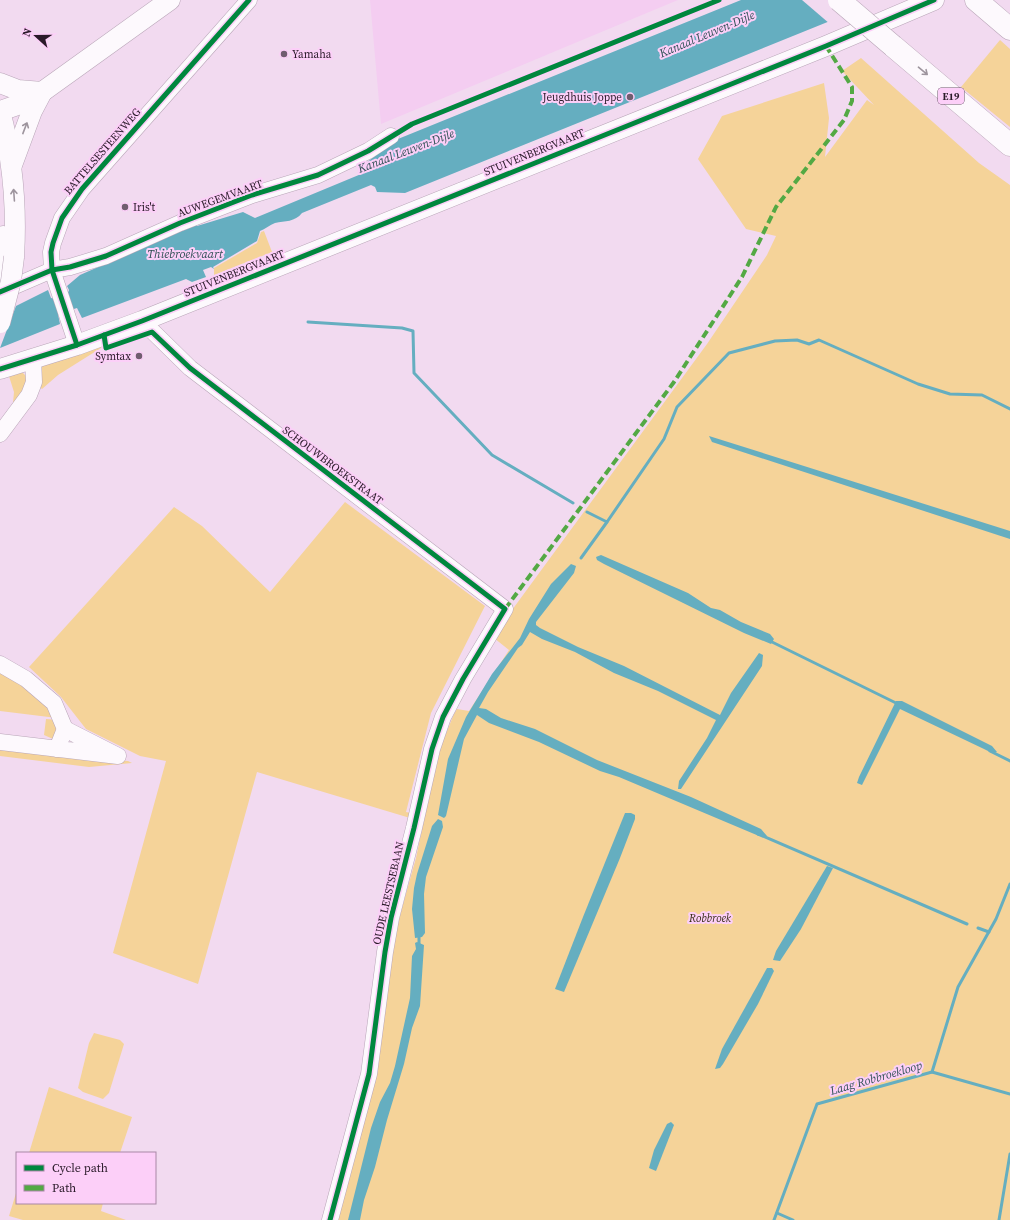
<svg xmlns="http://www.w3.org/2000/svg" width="1010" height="1220" viewBox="0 0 1010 1220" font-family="'Source Serif 4',serif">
  <rect width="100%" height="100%" fill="#f2daf0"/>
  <path fill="#f4cdf1" d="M 370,0 L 678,0 L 381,124 Z"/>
  <g fill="#f5d399">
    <path d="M 1000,40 L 1010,49 L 1010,127 L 961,87 Z"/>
    <path d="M 861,58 L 979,163 L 1010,185 L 1010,1220 L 335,1220 L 391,947 L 416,858 L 438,753 L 454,714 L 457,709 L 469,711 L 509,650 L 494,638 L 501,625 L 707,344 L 767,255 L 776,236 L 746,229 L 698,159 L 722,116 L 824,83 L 829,118 L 825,157 L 867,100 L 874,105 L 842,71 Z"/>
    <path d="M 264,231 L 272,252 L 214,275 L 214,268 L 257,243 L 261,232 Z"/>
    <path d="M 102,344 L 101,348 L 58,375 L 42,389 L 37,384 L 38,367 Z"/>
    <path d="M 22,372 L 28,378 L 25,387 L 13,403 L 14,392 L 8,373 Z"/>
    <path d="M 345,502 L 485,606 L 431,713 L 406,812 L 411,813 L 410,818 L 257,772 L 198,984 L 113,953 L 166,761 L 140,756 L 86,729 L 61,697 L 29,667 L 174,507 L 202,526 L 270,592 Z"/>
    <path d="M 0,669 L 23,681 L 57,718 L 0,711 Z"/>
    <path d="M 46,719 L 58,720 L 59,726 L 53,739 L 44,735 Z"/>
    <path d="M 0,748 L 92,759 L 128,761 L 132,763 L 89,767 L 0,756 Z"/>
    <path d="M 94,1033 L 120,1040 L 124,1044 L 109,1093 L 103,1099 L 83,1092 L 78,1088 L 89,1043 Z"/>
    <path d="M 49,1087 L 132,1117 L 120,1153 L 29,1153 Z"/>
    <path d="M 17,1190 L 17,1203 L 103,1203 L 101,1211 L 126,1220 L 23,1220 L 9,1216 Z"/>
  </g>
  <g fill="#65aec0">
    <path d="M 741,0 L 882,0 L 405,193 L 377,192 L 375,187 L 371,185 L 302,213 C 295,222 285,221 275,223 C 270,225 265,229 260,231 L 257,241 L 213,267 L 214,269 L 211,267 L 203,270 L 206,277 L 192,282 L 186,279 L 82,318 L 77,308 L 58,314 L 60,324 L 0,348 L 16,306 L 48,290 L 51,298 L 56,299 L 67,295 L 69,290 L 67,286 L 80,275 L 196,224 L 197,226 L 243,212 L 255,218 L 366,172 L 365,164 L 393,141 Z"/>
    <path d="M 709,436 L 1010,531 L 1010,539 L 712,442 Z"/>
    <path d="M 601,555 L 688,593 L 711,608 L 720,610 L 741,622 L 770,634 L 774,639 L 771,644 L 744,633 L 604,564 L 597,560 L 596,557 Z"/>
    <path d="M 571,564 L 576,566 L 574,573 L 536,622 L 536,625 L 540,628 L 578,647 L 624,666 L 720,715 L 731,693 L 759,653 L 763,655 L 762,666 L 681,789 L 678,789 L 679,781 L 707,738 L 716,720 L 658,691 L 614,673 L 575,652 L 542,639 L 530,632 L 522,645 L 518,648 L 488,692 L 479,708 L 486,709 L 501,718 L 535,729 L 597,760 L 691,797 L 761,829 L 767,836 L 759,836 L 619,777 L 600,771 L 539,742 L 489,723 L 477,715 L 464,739 L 446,816 L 444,818 L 438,815 L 448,759 L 466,717 L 492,674 L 520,638 L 529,619 L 551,584 Z"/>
    <path d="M 896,701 L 902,701 L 992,746 L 997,752 L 992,753 L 984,749 L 900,709 L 862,785 L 857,783 L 859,777 Z"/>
    <path d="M 625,813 L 631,813 L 635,815 L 635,819 L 620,858 L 564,992 L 555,989 L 583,917 Z"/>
    <path d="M 438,819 L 442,821 L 443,827 L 426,877 L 424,894 L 425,933 L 422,937 L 415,938 L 412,909 L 414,888 L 417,874 L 432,826 Z"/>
    <path d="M 827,866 L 833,868 L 801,929 L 780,961 L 773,960 L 776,951 Z"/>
    <path d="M 417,942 L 424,945 L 420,1006 L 412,1028 L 404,1064 L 387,1120 L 375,1167 L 364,1200 L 360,1220 L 348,1220 L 371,1128 L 380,1102 L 390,1083 L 395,1066 L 410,998 L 412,956 L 416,949 L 415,943 Z"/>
    <path d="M 767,968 L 772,968 L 774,971 L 758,1004 L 723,1064 L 720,1068 L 715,1069 L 722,1049 Z"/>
    <path d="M 671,1122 L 674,1125 L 656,1171 L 649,1168 L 654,1150 L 667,1124 Z"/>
  </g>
  <path fill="#f2daf0" d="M 802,0 L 884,0 L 830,24 Z"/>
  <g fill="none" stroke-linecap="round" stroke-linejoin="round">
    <g stroke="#65aec0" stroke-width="3">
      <path d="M 308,322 L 402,328 L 413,331 L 414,373 L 492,455 L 573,503"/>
      <path d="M 587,512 L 607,522 L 664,439 L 677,407 L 729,353 L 775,341 L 797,340 L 809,344 L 819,340 L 918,384 L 950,394 L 982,395 L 1010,409"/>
      <path d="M 581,558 L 607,522"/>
      <path d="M 770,641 L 898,704"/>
      <path d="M 990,751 L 1010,761"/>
      <path d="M 758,834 L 967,924"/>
      <path d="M 978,928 L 989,932"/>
      <path d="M 419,934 L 419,946"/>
      <path d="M 932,1072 L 1010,1094"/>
      <path d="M 777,1213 L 793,1220"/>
      <path d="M 774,1220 L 817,1104 L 932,1072 L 958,987 L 996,919 L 1010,884"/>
      <path d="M 999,1220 L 1010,1154"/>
    </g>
    <g stroke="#b9a6b8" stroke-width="17">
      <g id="minor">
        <path d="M 1,292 L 52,270 L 70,267 L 106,256 L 180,223 L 252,195 L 318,175 L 368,151 L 391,136"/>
        <path d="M 142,321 L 190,368 L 505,609 L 463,679 L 443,717 L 432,749 L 414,828 L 391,918 L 385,952 L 369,1074 L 330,1220"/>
        <path d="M 77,345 L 52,270 L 51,252 L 53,243 L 62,218 L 82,189 L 249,0"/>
        <path d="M 0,434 L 29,395 L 34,382 L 33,359"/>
        <path d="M 0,664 L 26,679 L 54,703 L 65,729"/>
        <path d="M 0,742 L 118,756 L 65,729 L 57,749"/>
      </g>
    </g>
    <g stroke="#b9a6b8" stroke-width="21">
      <g id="major">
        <path d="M 0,83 L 18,90 L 42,92"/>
        <path d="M 0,111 L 26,102 L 42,92 L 170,0"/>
        <path d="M 0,111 C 13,159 17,207 14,257"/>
        <path d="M 12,165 L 32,111 L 42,92"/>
        <path d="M 0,274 L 3,236"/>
        <path d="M 0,369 L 77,345 L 142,321 L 826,46 L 934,0"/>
      </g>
    </g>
    <g stroke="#b9a6b8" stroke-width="23">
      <g id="highway">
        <path d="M 976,0 L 1010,29"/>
        <path d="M 893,46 L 1010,145"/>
      </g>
    </g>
    <use href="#minor" stroke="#fdf9fd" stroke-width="16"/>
    <use href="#major" stroke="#fdf9fd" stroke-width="20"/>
    <use href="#highway" stroke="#fdf9fd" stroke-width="22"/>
    <g stroke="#b9a6b8" stroke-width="21" stroke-linecap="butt">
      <path id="major-bridge" d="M 0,323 L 11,281 L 14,257"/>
    </g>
    <g stroke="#b9a6b8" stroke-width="23" stroke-linecap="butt">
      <path id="highway-bridge" d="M 839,0 L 893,46"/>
    </g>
    <use href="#major-bridge" stroke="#fdf9fd" stroke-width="20"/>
    <use href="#highway-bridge" stroke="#fdf9fd" stroke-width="22"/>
    <path stroke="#53a944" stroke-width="4" stroke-dasharray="8 4" stroke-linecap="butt" d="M 505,609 L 674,382 L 742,277 L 776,207 L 844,120 L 852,101 L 852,87 L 826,46"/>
    <g stroke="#fccff8" stroke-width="8">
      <g id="cycleway">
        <path d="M 0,292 L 52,270 L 70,267 L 106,256 L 180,223 L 252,195 L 318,175 L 368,151 L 412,124 L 719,0"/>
        <path d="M 104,335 L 106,348 L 152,332 L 190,368 L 505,609 L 463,679 L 443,717 L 432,749 L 414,828 L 391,918 L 385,952 L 369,1074 L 330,1220"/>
        <path d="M 77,345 L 52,270 L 51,252 L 53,243 L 62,218 L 82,189 L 249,0"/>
        <path d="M 0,369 L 77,345 L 142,321 L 826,46 L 934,0"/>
      </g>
    </g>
    <use href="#cycleway" stroke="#00873e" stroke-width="5"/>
  </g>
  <defs><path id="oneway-shaft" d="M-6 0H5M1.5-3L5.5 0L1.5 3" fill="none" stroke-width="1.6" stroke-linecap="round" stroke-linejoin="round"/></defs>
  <g stroke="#9e959e">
    <use href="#oneway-shaft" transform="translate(923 71) rotate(40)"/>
    <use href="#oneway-shaft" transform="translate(25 128) rotate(-69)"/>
    <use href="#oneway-shaft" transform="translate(14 195) rotate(-94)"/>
  </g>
  <g fill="#705d6f" stroke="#fccff8" stroke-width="1.5">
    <circle cx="284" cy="54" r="4"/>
    <circle cx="630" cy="97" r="4"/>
    <circle cx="125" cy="207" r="4"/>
    <circle cx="139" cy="356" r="4"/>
  </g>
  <g text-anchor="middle" stroke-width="4" stroke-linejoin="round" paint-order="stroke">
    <rect fill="#fccff8" stroke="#695067" stroke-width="1" x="938" y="88" width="26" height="16" rx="3"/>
    <g font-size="10" font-weight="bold" fill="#2a1a29">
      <text x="951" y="100">E19</text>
    </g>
    <g font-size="11" fill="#2a1a29" stroke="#fccff8" text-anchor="start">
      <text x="292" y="58">Yamaha</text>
      <text x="622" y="101" text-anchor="end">Jeugdhuis Joppe</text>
      <text x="133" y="211">Iris't</text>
      <text x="131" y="360" text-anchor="end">Symtax</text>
    </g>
    <g font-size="11" fill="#2a1a29" stroke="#fccff8">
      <text transform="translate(102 151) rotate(-49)" y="4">BATTELSESTEENWEG</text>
      <text transform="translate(534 152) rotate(-22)" y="4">STUIVENBERGVAART</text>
      <text transform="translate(220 198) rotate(-20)" y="4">AUWEGEMVAART</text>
      <text transform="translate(234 273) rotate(-22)" y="4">STUIVENBERGVAART</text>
      <text transform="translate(333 465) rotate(37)" y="4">SCHOUWBROEKSTRAAT</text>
      <text transform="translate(388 893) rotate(-77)" y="4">OUDE LEESTSEBAAN</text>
    </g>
    <g font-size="11" font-style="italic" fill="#342c14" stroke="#fccff8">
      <text x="710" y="922">Robbroek</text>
    </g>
    <g font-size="12" font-style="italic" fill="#305156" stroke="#fccff8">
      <text transform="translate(707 34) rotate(-23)" y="4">Kanaal Leuven-Dijle</text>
      <text transform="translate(406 151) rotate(-21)" y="4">Kanaal Leuven-Dijle</text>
      <text x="185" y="258">Thiebroekvaart</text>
      <text transform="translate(876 1078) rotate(-16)" y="4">Laag Robbroekloop</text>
    </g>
  </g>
  <rect x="16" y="1152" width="140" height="52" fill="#fccff8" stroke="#a887a5"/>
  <rect x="24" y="1165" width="20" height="6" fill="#00873e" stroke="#a887a5"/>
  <text x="52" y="1172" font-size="12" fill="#2a1a29">Cycle path</text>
  <rect x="24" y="1185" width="20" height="6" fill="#53a944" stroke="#a887a5"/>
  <text x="52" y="1192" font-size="12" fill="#2a1a29">Path</text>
  <g transform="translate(36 36) rotate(291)" stroke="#fccff8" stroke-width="3" paint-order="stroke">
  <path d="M0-3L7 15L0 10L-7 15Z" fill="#2a1a29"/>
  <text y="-6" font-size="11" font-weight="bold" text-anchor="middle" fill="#2a1a29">N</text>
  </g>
</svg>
